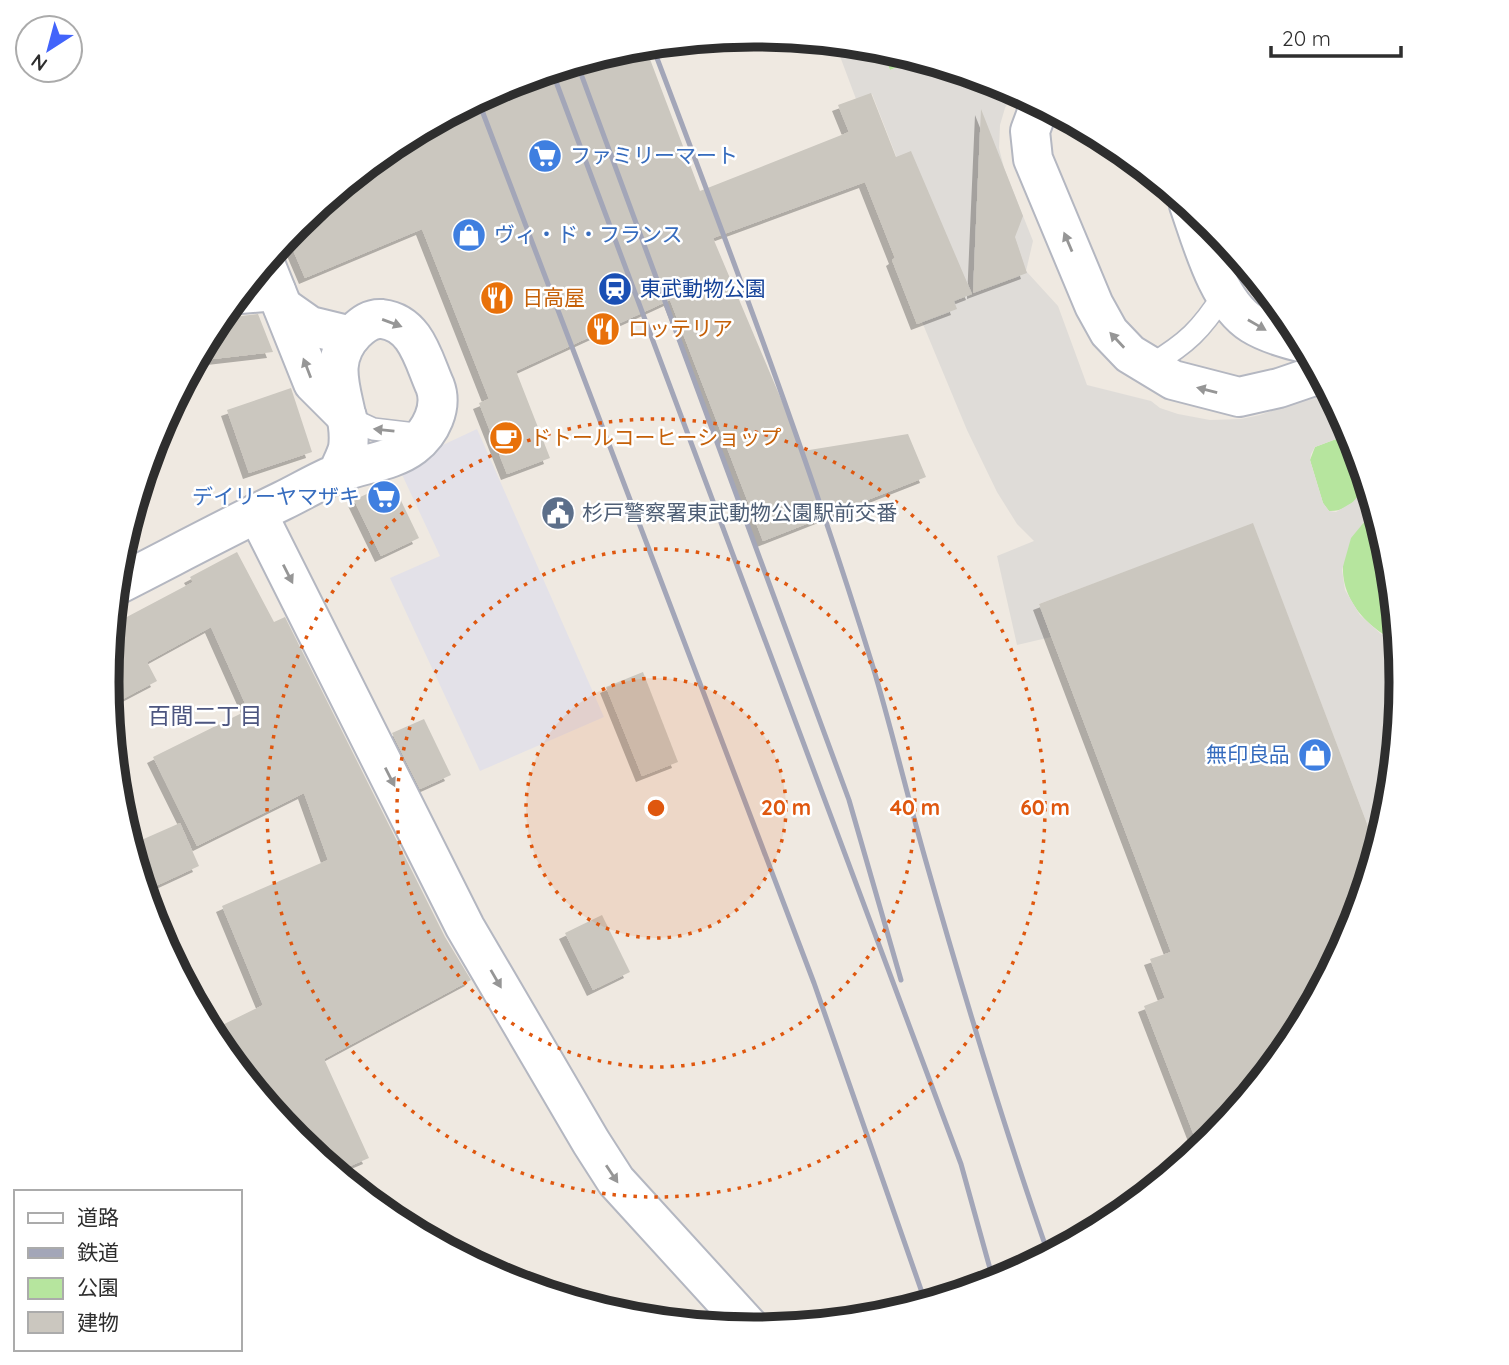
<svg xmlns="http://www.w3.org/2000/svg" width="1509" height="1365" viewBox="0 0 1509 1365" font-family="Quicksand,'Noto Sans JP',sans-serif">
  <defs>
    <filter id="shadow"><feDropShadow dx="-6" dy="6" stdDeviation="0" flood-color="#0004"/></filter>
  </defs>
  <rect width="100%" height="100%" fill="#efe9e1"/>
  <path fill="#e3e1e8" d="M 477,429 L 604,717 L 480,771 L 390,578 L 440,556 L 398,466 Z"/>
  <g fill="#b6e59e">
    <path d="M 880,47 L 881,48 L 918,59 L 890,70 Z"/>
    <path d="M 1352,433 L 1368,484 C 1359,498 1347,512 1329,511 L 1323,503 L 1310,460 L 1315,447 Z"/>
    <path d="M 1375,509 L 1390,557 L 1398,642 C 1358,624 1329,583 1350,539 C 1356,529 1367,519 1375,509 Z"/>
  </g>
  <path fill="#dfdcd8" d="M 835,43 L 880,47 L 890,70 L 918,59 L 1003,84 L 1014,91 L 1005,108 L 1000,125 L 999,148 L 1004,168 L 1033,241 L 1026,271 L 1058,306 L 1087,385 L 1151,401 L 1160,408 L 1178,414 L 1210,420 L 1241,419 L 1260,415 L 1329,391 L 1352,433 L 1315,447 L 1311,454 L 1310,460 L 1323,503 L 1329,511 L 1336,512 L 1353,502 L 1368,484 L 1375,509 L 1351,538 L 1342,570 L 1345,590 L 1360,615 L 1381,634 L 1398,642 L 1402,683 L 1401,698 L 1392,701 L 1398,721 L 1389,809 L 1377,850 L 1253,524 L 1039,604 L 1051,637 L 1017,645 L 997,556 L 1034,541 L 1017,524 L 997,492 L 967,430 L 900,269 L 935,256 L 872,94 L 856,99 Z"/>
  <g fill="#cbc7bf" filter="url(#shadow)">
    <path d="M 645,46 L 700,191 L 849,132 L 838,105 L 871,93 L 896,157 L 911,151 L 972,294 L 954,301 L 957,309 L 917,324 L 892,260 L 895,258 L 865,182 L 713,238 L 803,451 L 908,434 L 926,477 L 763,541 L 670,300 L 516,371 L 550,458 L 507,474 L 479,403 L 489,399 L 422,229 L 305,278 L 287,236 L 297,224 L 395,144 L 507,84 L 629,47 Z"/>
    <path d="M 981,109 L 1023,216 L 1015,237 L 1027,273 L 973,293 Z"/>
    <path d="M 227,311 L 241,316 L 258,314 L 273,352 L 196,361 L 216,322 Z"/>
    <path d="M 291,388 L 312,452 L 249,473 L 227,410 Z"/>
    <path d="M 392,482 L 419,538 L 381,556 L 354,500 Z"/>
    <path d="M 1253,523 L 1377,850 L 1353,931 L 1293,1043 L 1212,1141 L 1200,1151 L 1144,1006 L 1165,998 L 1150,959 L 1171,952 L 1039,604 Z"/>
    <path d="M 237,552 L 274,622 L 285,617 L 445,937 L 471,980 L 324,1059 L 369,1158 L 336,1172 L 296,1140 L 216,1042 L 210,1031 L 263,1005 L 222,906 L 328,860 L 304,793 L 197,846 L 153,757 L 248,710 L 211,627 L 147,662 L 157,681 L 117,702 L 107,684 L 115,606 L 123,619 L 193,582 L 190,577 Z"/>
    <path d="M 643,672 L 678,762 L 642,776 L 606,687 Z"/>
    <path d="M 424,719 L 451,775 L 420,789 L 392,733 Z"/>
    <path d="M 180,823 L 199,866 L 145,891 L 130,845 Z"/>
    <path d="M 602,915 L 630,972 L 593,990 L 565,933 Z"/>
  </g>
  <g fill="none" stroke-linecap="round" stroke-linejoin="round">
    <g stroke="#b4b7c1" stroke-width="24">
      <g id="lane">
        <path d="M 1151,365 C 1187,343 1201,330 1224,294"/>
        <path d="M 347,417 L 373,429 L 424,435"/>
      </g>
    </g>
    <g stroke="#b4b7c1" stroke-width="42">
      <g id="street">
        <path d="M 265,263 L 313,383 L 347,417"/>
        <path d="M 240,294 L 276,291"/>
        <path d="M 283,307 L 310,326 L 351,336"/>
        <path d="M 257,513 L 465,927 L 591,1142 L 616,1181 L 752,1330"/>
      </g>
    </g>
    <g stroke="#b4b7c1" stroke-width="42">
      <g id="secondary">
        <path d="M 1040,104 L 1030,131 L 1033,159 L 1094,305 L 1109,332 L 1130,354 L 1173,380 L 1239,397 L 1279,388 L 1320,374"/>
        <path d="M 1189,205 C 1202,242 1218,303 1252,324 C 1268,334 1287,339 1304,343"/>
        <path d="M 117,585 C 172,557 226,528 282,501 C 301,492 320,480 339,473 C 363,463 392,462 413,446 C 431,432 443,407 435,386 C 423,359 416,323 382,319 C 371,318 363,324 355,332 C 319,369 354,406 348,448 C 346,456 341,465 338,473"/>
      </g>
    </g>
    <use href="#lane" stroke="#fff" stroke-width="21"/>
    <use href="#street" stroke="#fff" stroke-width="38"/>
    <use href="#secondary" stroke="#fff" stroke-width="38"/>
    <g stroke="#a3a6b8" stroke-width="5">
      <path d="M 652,45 C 730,251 808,456 873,667 C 892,730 907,795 925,858 C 963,992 1003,1125 1049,1256"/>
      <path d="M 577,63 L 849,800 L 901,980"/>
      <path d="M 552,71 L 961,1164 L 994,1283"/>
      <path d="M 478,100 L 814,983 L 926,1304"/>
    </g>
  </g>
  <defs><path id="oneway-solid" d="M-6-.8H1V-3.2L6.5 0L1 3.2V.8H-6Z" transform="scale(1.75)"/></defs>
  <g fill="#969696">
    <use href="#oneway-solid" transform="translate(1068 242) rotate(-113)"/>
    <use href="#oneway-solid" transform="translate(392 323) rotate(20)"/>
    <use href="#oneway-solid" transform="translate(1257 325) rotate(30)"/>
    <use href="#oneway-solid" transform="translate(1117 340) rotate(-133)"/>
    <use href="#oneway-solid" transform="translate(307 368) rotate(-111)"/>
    <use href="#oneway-solid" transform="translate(1207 390) rotate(-166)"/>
    <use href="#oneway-solid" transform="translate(384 430) rotate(-174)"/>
    <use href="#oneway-solid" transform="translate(288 574) rotate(63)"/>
    <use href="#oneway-solid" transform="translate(390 777) rotate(63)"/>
    <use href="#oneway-solid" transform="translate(496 979) rotate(60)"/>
    <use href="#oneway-solid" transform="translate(612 1174) rotate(56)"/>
  </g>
  <circle cx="656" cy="808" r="130" fill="#df570e" fill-opacity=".12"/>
  <g fill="none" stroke="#df570e" stroke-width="3.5" stroke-dasharray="3.5 7">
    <circle cx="656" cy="808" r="130"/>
    <circle cx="656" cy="808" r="259"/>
    <circle cx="656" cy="808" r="389"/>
  </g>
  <defs>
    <g id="supermarket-disc" transform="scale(1.75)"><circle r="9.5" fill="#3f7fe0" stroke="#fff"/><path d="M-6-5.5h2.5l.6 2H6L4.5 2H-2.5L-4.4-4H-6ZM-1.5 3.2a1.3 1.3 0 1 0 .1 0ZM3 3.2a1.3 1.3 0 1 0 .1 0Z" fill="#fff"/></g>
    <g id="shop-disc" transform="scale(1.75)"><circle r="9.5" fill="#3f7fe0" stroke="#fff"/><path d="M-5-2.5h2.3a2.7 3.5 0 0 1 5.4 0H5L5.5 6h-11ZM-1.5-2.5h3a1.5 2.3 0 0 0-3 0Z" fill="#fff"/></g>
    <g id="station-disc" transform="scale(1.75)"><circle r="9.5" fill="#1a4fb4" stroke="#fff"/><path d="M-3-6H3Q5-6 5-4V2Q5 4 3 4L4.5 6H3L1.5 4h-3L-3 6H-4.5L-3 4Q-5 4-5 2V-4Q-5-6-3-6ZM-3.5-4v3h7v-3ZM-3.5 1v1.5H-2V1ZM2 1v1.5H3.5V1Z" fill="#fff"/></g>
    <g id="restaurant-disc" transform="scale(1.75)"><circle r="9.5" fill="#e8710a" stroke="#fff"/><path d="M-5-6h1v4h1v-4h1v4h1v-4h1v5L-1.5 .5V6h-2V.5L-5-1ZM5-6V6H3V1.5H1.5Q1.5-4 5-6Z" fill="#fff"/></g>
    <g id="cafe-disc" transform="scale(1.75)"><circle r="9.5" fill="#e8710a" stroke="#fff"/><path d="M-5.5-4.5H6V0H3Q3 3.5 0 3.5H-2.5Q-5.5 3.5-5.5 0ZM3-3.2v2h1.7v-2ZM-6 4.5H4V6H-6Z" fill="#fff"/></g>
    <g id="civic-disc" transform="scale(1.75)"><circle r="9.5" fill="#5c6f8a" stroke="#fff"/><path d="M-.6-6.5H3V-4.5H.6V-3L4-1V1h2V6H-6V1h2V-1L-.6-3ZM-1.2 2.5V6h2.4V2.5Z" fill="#fff"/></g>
  </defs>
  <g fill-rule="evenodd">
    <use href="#supermarket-disc" x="545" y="156"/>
    <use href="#shop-disc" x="469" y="235"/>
    <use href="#station-disc" x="615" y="289"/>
    <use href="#restaurant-disc" x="497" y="298"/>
    <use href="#restaurant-disc" x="603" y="329"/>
    <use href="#cafe-disc" x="506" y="438"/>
    <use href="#supermarket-disc" x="384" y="497"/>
    <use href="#civic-disc" x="558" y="513"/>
    <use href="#shop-disc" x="1315" y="755"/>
  </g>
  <g text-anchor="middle" stroke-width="5" stroke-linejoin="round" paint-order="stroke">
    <g font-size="21" fill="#366cbe" stroke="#fff" text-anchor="start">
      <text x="570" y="163">ファミリーマート</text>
      <text x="494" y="242">ヴィ・ド・フランス</text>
      <text x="360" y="504" text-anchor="end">デイリーヤマザキ</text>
      <text x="1290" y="762" text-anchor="end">無印良品</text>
    </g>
    <g font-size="21" fill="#164399" stroke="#fff" text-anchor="start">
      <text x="640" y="296">東武動物公園</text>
    </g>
    <g font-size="21" fill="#c56008" stroke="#fff" text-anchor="start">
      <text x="522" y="305">日高屋</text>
      <text x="628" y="336">ロッテリア</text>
      <text x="530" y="445">ドトールコーヒーショップ</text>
    </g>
    <g font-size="21" fill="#4e5e75" stroke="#fff" text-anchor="start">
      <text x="582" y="520">杉戸警察署東武動物公園駅前交番</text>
    </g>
    <g font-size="23" fill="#4d5680" stroke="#fff">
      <text x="205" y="724">百間二丁目</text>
    </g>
  </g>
  <path d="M0 0H1509V1365H0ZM119 682a635 635 0 1 1 1270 0a635 635 0 1 1-1270 0Z" fill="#fff" fill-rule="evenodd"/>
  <path fill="none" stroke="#2e2e2e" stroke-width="9" d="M119 682a635 635 0 1 1 1270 0a635 635 0 1 1-1270 0Z"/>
  <circle cx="656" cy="808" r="10" fill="#df570e" stroke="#fff" stroke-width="3.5"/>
  <g font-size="21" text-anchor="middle" font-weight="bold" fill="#df570e" stroke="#fff" stroke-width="5" stroke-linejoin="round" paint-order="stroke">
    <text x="786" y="815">20 m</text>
    <text x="915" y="815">40 m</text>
    <text x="1045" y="815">60 m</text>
  </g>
  <rect x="14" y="1190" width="228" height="161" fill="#ffffff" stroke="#ababab" stroke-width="2"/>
  <rect x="28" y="1213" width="35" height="10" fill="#ffffff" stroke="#ababab" stroke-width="2"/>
  <text x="77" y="1225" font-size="21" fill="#2e2e2e">道路</text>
  <rect x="28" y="1248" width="35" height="10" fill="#a3a6b8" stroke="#ababab" stroke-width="2"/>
  <text x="77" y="1260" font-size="21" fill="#2e2e2e">鉄道</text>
  <rect x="28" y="1278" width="35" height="21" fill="#b6e59e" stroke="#ababab" stroke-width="2"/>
  <text x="77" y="1295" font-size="21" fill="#2e2e2e">公園</text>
  <rect x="28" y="1312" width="35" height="21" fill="#cbc7bf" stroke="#ababab" stroke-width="2"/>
  <text x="77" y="1330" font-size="21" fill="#2e2e2e">建物</text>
  <g transform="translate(49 49) rotate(216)"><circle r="33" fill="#ffffff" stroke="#ababab" stroke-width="2"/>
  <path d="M0-5L12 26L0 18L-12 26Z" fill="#4264fb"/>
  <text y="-10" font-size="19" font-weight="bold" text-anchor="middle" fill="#2e2e2e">N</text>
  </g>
  <path d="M1271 46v10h130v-10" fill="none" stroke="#2e2e2e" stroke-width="3.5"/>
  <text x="1282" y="46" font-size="21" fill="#2e2e2e" stroke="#ffffff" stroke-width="5" paint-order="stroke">20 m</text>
</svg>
